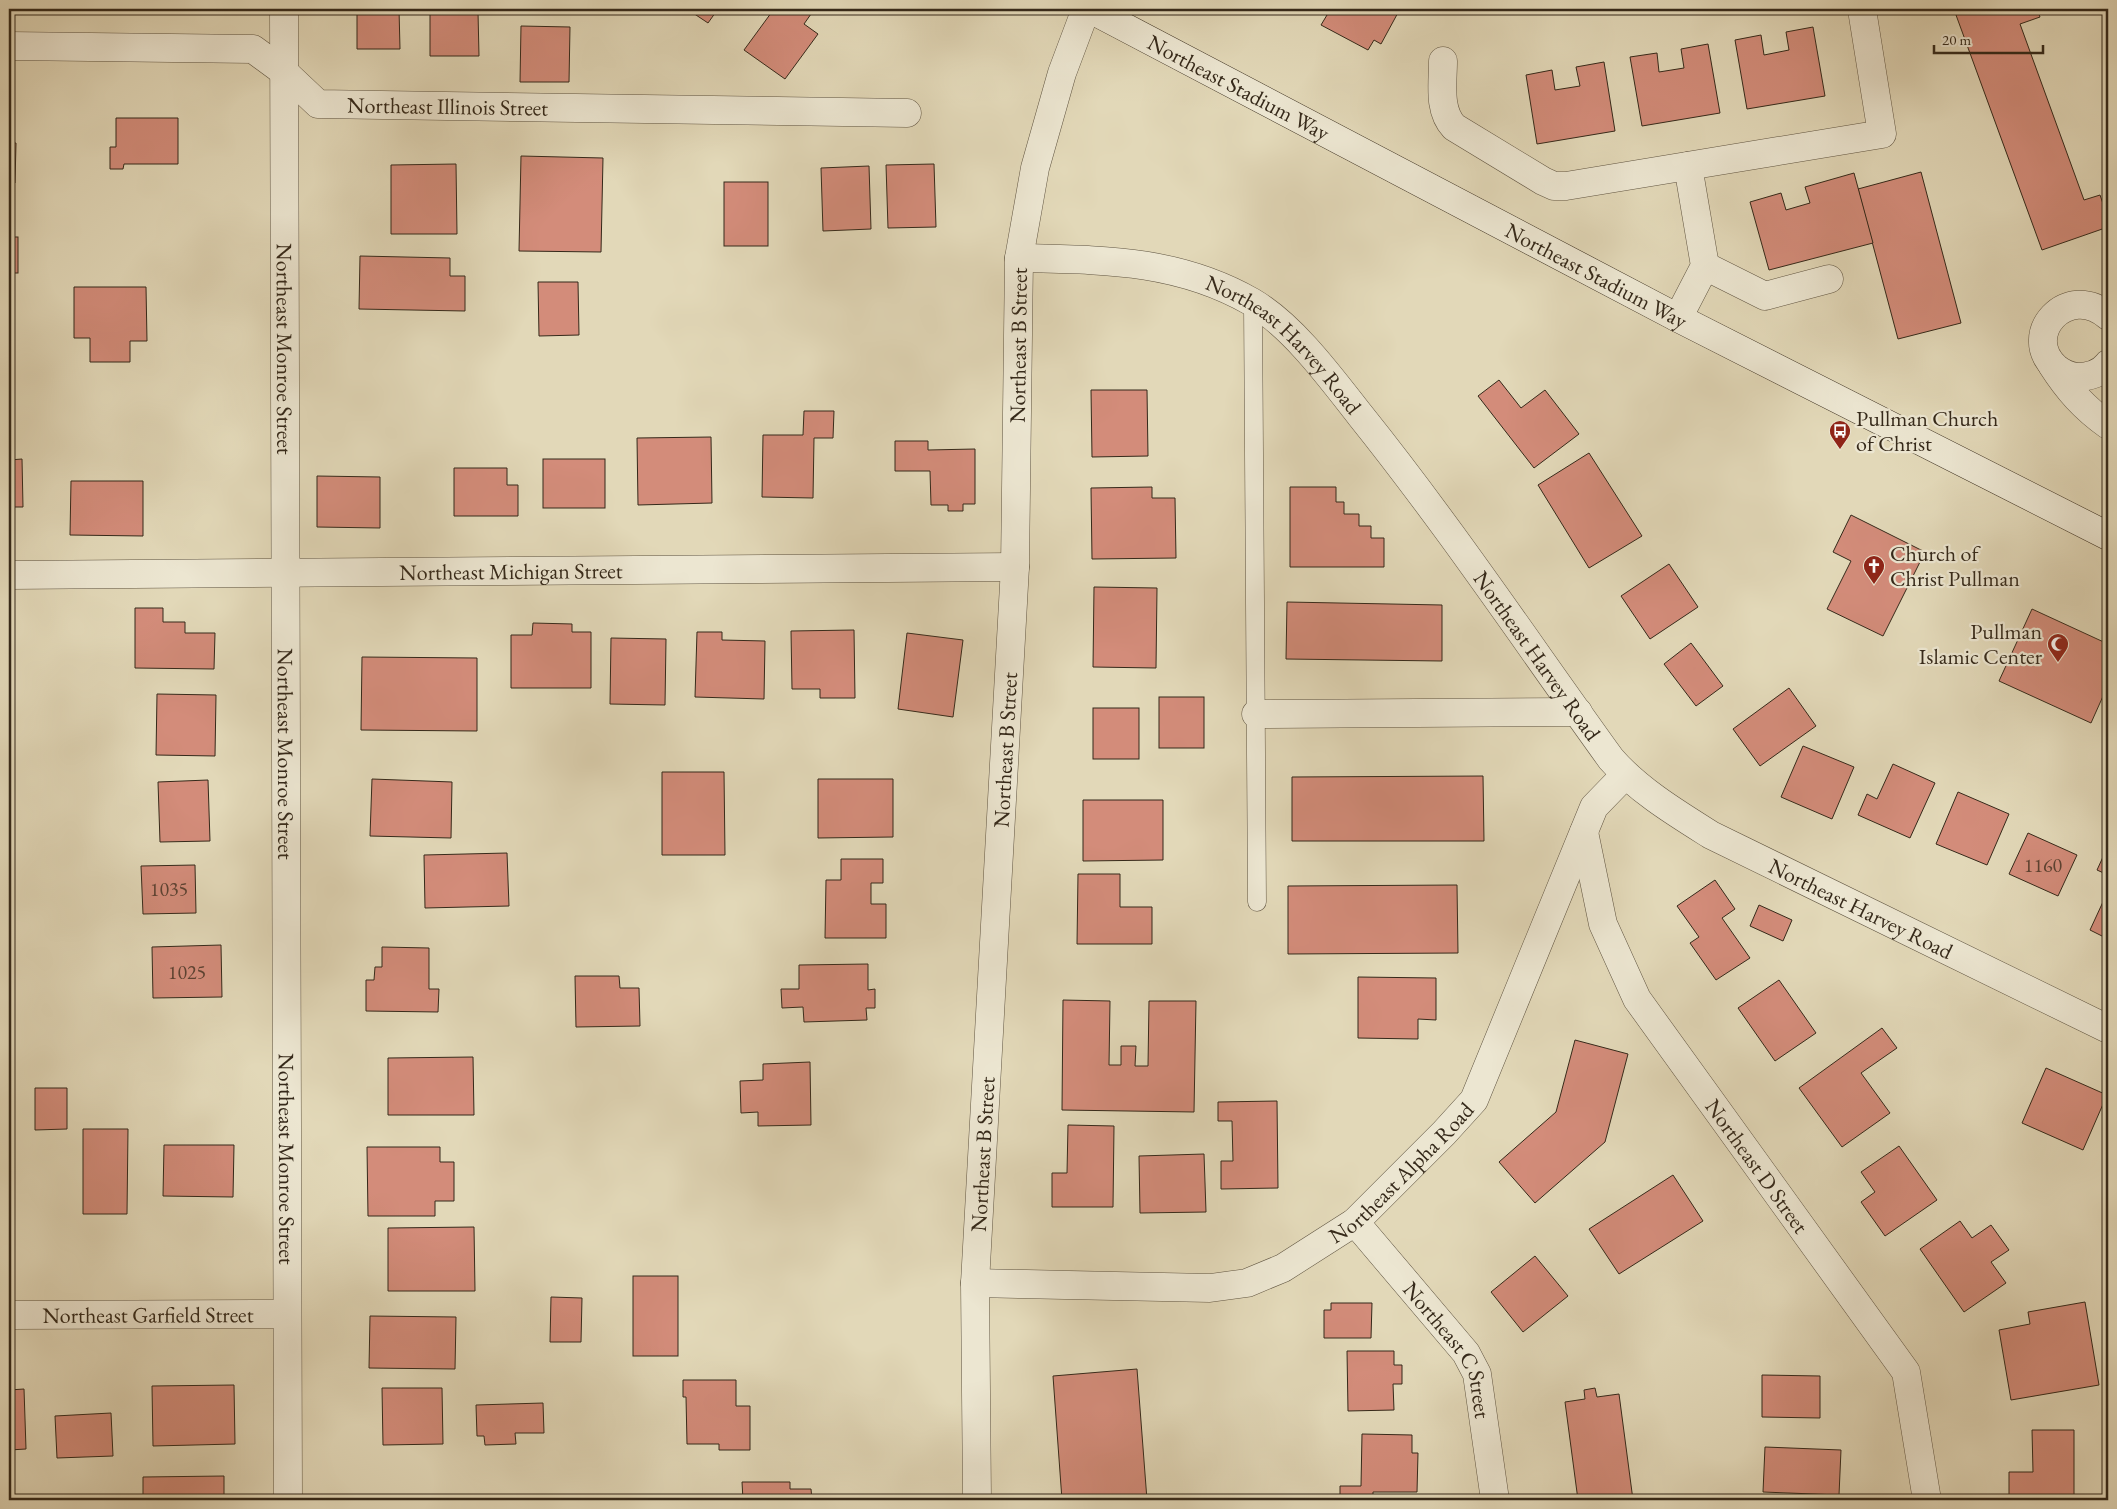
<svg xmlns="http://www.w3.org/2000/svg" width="2117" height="1509" viewBox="0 0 2117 1509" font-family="'EB Garamond',serif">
  <rect width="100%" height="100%" fill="#e2d8b8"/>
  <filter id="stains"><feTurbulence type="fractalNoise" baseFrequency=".004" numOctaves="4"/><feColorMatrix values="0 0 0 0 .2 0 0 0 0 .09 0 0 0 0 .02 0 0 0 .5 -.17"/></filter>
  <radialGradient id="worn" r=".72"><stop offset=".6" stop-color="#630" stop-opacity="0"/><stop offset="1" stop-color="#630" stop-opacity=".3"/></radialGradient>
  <g fill="#d38c7a" stroke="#35291a">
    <path d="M 357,9 L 399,9 L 400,49 L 357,49 Z"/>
    <path d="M 687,9 L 718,9 L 708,23 Z"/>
    <path d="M 774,9 L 788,9 L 792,12 L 795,9 L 803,9 L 811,14 L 804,24 L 818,34 L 785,79 L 744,50 Z"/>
    <path d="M 1315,9 L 1400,9 L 1381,44 L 1374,40 L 1368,50 L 1321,25 L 1327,15 Z"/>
    <path d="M 1973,9 L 2037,9 L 2040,17 L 2020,24 L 2084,200 L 2100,195 L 2108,218 L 2108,227 L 2042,250 L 1956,15 Z"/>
    <path d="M 430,12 L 478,12 L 479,56 L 430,56 Z"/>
    <path d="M 521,26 L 570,27 L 569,82 L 520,82 Z"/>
    <path d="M 1813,27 L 1825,96 L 1747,109 L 1735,40 L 1761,35 L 1764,55 L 1789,50 L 1786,32 Z"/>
    <path d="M 1708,44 L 1720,113 L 1642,126 L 1630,57 L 1657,53 L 1659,72 L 1684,68 L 1681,49 Z"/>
    <path d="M 1604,62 L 1615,131 L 1537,144 L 1526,75 L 1552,70 L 1555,90 L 1580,86 L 1576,67 Z"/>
    <path d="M 116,118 L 178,118 L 178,164 L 124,164 L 123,169 L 110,169 L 110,147 L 116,147 Z"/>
    <path d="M 9,143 L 16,143 L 15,183 L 9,183 Z"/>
    <path d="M 521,156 L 603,158 L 601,252 L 519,251 Z"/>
    <path d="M 456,164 L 457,234 L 391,234 L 391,165 Z"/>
    <path d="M 934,164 L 936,227 L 888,228 L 886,165 Z"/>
    <path d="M 869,166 L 871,229 L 823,231 L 821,168 Z"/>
    <path d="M 1921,172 L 1961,323 L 1898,339 L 1858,189 Z"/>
    <path d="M 1854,173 L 1873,243 L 1769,270 L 1750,202 L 1781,193 L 1786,210 L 1810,203 L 1805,187 Z"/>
    <rect x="724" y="182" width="44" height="64"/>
    <rect x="9" y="237" width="9" height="36"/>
    <path d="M 360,256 L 450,258 L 450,276 L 465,276 L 465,311 L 359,309 Z"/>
    <path d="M 538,282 L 578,282 L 579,335 L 539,336 Z"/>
    <path d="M 74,287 L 146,287 L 147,341 L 130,341 L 130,362 L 90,362 L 90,338 L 74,338 Z"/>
    <path d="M 1499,380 L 1521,408 L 1545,390 L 1579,434 L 1534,468 L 1478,396 Z"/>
    <path d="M 1091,390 L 1147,390 L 1148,456 L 1092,457 Z"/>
    <path d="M 804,411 L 834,411 L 833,438 L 814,438 L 813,498 L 762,497 L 763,435 L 803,435 Z"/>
    <path d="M 711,437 L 712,503 L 638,505 L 637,438 Z"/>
    <path d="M 895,441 L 928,441 L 928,450 L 975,449 L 975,504 L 963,504 L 963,511 L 948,511 L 948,505 L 931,505 L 930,471 L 895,471 Z"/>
    <path d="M 1589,453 L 1642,536 L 1589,568 L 1538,485 Z"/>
    <path d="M 22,459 L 23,507 L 9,507 L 9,460 Z"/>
    <rect x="543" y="459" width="62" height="49"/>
    <path d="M 454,468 L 507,468 L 507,485 L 518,485 L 518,516 L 454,516 Z"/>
    <path d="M 317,476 L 380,477 L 380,528 L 317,527 Z"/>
    <path d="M 71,481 L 143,481 L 143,536 L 70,535 Z"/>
    <path d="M 1152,487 L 1152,498 L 1175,498 L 1176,558 L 1092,559 L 1091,488 Z"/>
    <path d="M 1290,487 L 1336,487 L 1336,502 L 1344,502 L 1344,514 L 1359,514 L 1359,526 L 1371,526 L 1371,538 L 1384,538 L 1384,567 L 1290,567 Z"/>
    <path d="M 1851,515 L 1925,552 L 1883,636 L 1827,609 L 1851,561 L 1833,552 Z"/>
    <path d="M 1669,564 L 1698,607 L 1650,639 L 1621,596 Z"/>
    <path d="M 1094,587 L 1157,588 L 1156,668 L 1093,667 Z"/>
    <path d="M 1287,602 L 1442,605 L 1442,661 L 1286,659 Z"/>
    <path d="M 135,608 L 163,608 L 163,622 L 185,622 L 185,633 L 215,633 L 214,669 L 135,668 Z"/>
    <path d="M 2032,609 L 2108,644 L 2108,685 L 2091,723 L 1999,681 Z"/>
    <path d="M 533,623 L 572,624 L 572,632 L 591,632 L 591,688 L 511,688 L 511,635 L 532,635 Z"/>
    <path d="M 854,630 L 855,698 L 820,698 L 820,689 L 792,689 L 791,631 Z"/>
    <path d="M 697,632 L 722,632 L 722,640 L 765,641 L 764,699 L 695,697 Z"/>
    <path d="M 907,633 L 963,640 L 953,717 L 898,709 Z"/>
    <path d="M 611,638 L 666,639 L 665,705 L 610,704 Z"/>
    <path d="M 1691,643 L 1723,686 L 1696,706 L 1664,664 Z"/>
    <path d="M 362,657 L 477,658 L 477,731 L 361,730 Z"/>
    <path d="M 1789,688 L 1816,726 L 1760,766 L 1733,729 Z"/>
    <path d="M 157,694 L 216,695 L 215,756 L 156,755 Z"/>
    <rect x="1159" y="697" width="45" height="51"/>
    <rect x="1093" y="708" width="46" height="51"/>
    <path d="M 1803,746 L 1854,767 L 1832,819 L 1781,797 Z"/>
    <path d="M 1893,764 L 1935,783 L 1910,838 L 1858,815 L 1867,794 L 1877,799 Z"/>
    <path d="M 662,772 L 724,772 L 725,855 L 662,855 Z"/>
    <path d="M 1483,776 L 1484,841 L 1292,841 L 1292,777 Z"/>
    <path d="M 372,779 L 452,782 L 451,838 L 370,836 Z"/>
    <path d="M 818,779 L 893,779 L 893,837 L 818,838 Z"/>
    <path d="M 208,780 L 210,841 L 160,842 L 158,782 Z"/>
    <path d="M 1958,792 L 2009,814 L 1987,865 L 1936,844 Z"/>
    <path d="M 1083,800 L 1163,800 L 1163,860 L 1083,861 Z"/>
    <path d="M 2028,833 L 2077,855 L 2058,896 L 2009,874 Z"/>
    <path d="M 2108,846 L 2108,875 L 2097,870 Z"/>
    <path d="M 507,853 L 509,906 L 425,908 L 424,855 Z"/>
    <path d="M 841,859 L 883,859 L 883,883 L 871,883 L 871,904 L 886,904 L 886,938 L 825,938 L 826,880 L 841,880 Z"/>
    <path d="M 195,865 L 196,913 L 143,914 L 141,866 Z"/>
    <path d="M 1078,874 L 1120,874 L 1120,907 L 1152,907 L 1152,944 L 1077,944 Z"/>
    <path d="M 1715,880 L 1735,909 L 1722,918 L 1750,958 L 1716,980 L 1690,943 L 1699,937 L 1677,906 Z"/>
    <path d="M 1457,885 L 1458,953 L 1288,954 L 1288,886 Z"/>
    <path d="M 2108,891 L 2108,939 L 2090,930 Z"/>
    <path d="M 1759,905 L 1792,920 L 1783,941 L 1750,926 Z"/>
    <path d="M 221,945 L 222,997 L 153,998 L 152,947 Z"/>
    <path d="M 382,947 L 429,948 L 429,989 L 439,989 L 438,1012 L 366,1011 L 366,980 L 374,980 L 375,967 L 382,967 Z"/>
    <path d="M 868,964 L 868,990 L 875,989 L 875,1008 L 866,1008 L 867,1020 L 804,1022 L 803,1007 L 782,1008 L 781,989 L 799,989 L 799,965 Z"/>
    <path d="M 575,976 L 619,976 L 620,988 L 639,988 L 640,1026 L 576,1027 Z"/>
    <path d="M 1358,977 L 1436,978 L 1436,1020 L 1418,1019 L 1418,1039 L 1358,1038 Z"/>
    <path d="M 1779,980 L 1816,1033 L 1775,1061 L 1738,1008 Z"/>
    <path d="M 1063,1000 L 1110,1001 L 1109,1065 L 1121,1065 L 1121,1046 L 1136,1046 L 1135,1066 L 1148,1066 L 1149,1001 L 1196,1001 L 1194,1112 L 1062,1110 Z"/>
    <path d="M 1882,1028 L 1897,1048 L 1861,1073 L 1890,1113 L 1842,1147 L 1799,1088 Z"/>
    <path d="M 1575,1040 L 1628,1054 L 1605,1142 L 1535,1203 L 1499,1162 L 1556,1112 Z"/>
    <path d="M 473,1057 L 474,1115 L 388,1115 L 388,1058 Z"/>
    <path d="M 810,1062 L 811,1125 L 758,1126 L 758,1112 L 741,1113 L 740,1081 L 763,1080 L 763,1064 Z"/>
    <path d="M 2046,1068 L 2107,1095 L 2083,1150 L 2022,1123 Z"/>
    <path d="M 35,1088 L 67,1088 L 67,1129 L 35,1130 Z"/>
    <path d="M 9,1091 L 13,1091 L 12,1149 L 9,1149 Z"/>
    <path d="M 1277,1101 L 1278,1188 L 1221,1189 L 1221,1161 L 1233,1161 L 1232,1121 L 1218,1121 L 1218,1102 Z"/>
    <path d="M 1068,1125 L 1114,1126 L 1113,1207 L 1052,1207 L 1052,1173 L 1067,1173 Z"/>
    <path d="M 83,1129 L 128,1129 L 127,1214 L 83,1214 Z"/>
    <path d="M 164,1145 L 234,1145 L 233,1197 L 163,1196 Z"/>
    <path d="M 1899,1146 L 1937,1200 L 1885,1236 L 1861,1202 L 1875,1192 L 1861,1172 Z"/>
    <path d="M 367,1147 L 440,1147 L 440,1162 L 454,1162 L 454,1201 L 435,1201 L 435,1216 L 368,1216 Z"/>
    <path d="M 1204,1154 L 1206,1212 L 1140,1213 L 1139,1156 Z"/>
    <path d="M 9,1157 L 10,1157 L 9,1234 Z"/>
    <path d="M 1673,1175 L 1703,1221 L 1619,1274 L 1589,1229 Z"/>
    <path d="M 1960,1221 L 1972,1238 L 1991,1225 L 2009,1250 L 1991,1262 L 2006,1283 L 1964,1312 L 1920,1249 Z"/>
    <path d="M 474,1227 L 475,1291 L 388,1291 L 388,1228 Z"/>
    <path d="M 1535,1256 L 1568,1296 L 1523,1332 L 1491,1292 Z"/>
    <rect x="633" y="1276" width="45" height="80"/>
    <path d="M 551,1297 L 582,1298 L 581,1342 L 550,1342 Z"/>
    <path d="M 2085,1302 L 2099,1385 L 2011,1400 L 1999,1330 L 2030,1324 L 2028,1312 Z"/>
    <path d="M 1331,1303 L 1372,1303 L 1371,1338 L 1324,1338 L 1324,1310 L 1331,1310 Z"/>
    <path d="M 370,1316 L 456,1317 L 455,1369 L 369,1368 Z"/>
    <path d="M 1347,1351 L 1394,1351 L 1394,1365 L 1402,1365 L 1402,1384 L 1393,1384 L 1394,1410 L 1348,1411 Z"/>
    <path d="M 1137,1369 L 1147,1500 L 1062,1500 L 1053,1376 Z"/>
    <path d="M 1762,1375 L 1820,1376 L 1820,1418 L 1762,1417 Z"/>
    <path d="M 683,1380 L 736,1380 L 736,1406 L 750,1406 L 750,1450 L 719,1450 L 719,1444 L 687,1444 L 686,1397 L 683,1397 Z"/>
    <path d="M 234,1385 L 235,1444 L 153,1446 L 152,1386 Z"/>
    <path d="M 382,1388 L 442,1388 L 443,1444 L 383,1445 Z"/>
    <path d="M 1595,1388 L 1597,1397 L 1619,1394 L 1633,1500 L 1578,1500 L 1565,1402 L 1585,1399 L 1584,1390 Z"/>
    <path d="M 24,1389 L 26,1449 L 9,1450 L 9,1390 Z"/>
    <path d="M 543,1403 L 544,1433 L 515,1433 L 516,1444 L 485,1445 L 484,1436 L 477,1436 L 476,1405 Z"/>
    <path d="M 111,1413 L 113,1456 L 57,1458 L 55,1416 Z"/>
    <path d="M 2032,1430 L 2074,1430 L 2074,1500 L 2009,1500 L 2009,1472 L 2033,1472 Z"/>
    <path d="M 1362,1434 L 1412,1435 L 1412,1453 L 1418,1453 L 1417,1492 L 1373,1492 L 1373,1500 L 1340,1500 L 1340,1486 L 1361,1486 Z"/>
    <path d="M 1765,1447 L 1841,1450 L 1839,1495 L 1763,1492 Z"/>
    <path d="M 224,1476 L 224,1500 L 143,1500 L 143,1477 Z"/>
    <path d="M 742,1482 L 790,1482 L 790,1489 L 811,1489 L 812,1500 L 743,1500 Z"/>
  </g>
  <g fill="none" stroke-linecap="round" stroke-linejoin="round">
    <g stroke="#605542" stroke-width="19">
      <path id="service" d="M 1253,303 L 1257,902"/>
    </g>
    <g stroke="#605542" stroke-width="29">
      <g id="minor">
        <path id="s1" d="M 284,9 L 288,1500"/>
        <path id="s2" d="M 9,46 L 253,49 L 283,71 L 318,104 L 907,113"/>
        <path d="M 1443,61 C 1443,83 1438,110 1454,127 L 1543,181 L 1554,186 L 1566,186 L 1882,134 L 1863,16"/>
        <path id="s3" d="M 1019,258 C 1102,260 1177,259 1252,302 C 1293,326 1331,378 1360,415 C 1449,526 1528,644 1611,759 C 1638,790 1676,813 1711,835 L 2108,1029"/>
        <path d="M 1705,266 L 1765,296 L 1829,279"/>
        <path d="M 2108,316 C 2068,281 2019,335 2056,368 C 2062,373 2069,376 2077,377 C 2089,377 2101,373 2108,364"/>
        <path d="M 1678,318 L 1705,266 L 1688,166"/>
        <path d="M 2052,365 C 2068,390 2084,408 2108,425"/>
        <path id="s4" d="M 9,575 L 1015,567"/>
        <path d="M 1256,714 L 1578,712"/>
        <path id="s5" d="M 1584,832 L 1603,924 L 1637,999 L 1906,1372 L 1927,1500"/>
        <path id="s6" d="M 1355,1222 L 1466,1353 L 1477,1374 L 1495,1500"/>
        <path id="s7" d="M 975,1283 L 1210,1288 L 1247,1283 L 1283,1268 L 1355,1222 L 1444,1133 L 1474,1100 L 1594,807 L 1625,775"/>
        <path id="s8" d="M 9,1315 L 287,1314"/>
      </g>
    </g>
    <g stroke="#605542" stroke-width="29">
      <g id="tertiary">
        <path id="s9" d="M 977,1500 L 975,1283 L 1015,567 L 1019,258 L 1035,168 L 1062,73 L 1086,9"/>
      </g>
    </g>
    <g stroke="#35291a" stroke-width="29">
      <g id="secondary">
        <path id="s10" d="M 1090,9 L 1678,318 L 2108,536"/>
      </g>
    </g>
    <use href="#service" stroke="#ece6d1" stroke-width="18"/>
    <use href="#minor" stroke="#ece6d1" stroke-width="28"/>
    <use href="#tertiary" stroke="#ece6d1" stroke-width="28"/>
    <use href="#secondary" stroke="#ece6d1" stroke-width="28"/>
  </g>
  <defs>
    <g id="bus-pin" transform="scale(1.125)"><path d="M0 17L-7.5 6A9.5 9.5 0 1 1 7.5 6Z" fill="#8f2418" stroke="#ece6d1"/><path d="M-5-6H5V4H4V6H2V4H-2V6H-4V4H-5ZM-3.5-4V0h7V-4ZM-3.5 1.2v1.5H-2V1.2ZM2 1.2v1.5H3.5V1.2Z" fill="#fff"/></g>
    <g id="church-pin" transform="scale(1.125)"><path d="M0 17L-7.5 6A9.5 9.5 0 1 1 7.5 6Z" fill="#8f2418" stroke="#ece6d1"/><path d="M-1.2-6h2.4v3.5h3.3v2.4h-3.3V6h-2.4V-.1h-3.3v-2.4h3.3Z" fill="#fff"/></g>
    <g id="mosque-pin" transform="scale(1.125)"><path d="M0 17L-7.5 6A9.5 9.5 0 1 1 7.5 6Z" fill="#8f2418" stroke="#ece6d1"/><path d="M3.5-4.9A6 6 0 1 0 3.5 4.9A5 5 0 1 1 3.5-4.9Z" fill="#fff"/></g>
  </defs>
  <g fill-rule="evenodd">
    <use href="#bus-pin" x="1840" y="431"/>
    <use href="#church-pin" x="1874" y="566"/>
    <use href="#mosque-pin" x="2058" y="644"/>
  </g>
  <g text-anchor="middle" stroke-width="4.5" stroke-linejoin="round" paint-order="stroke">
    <g font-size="20" fill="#5c4232">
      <text x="2043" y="872">1160</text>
      <text x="169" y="896">1035</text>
      <text x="187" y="979">1025</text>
    </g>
    <g font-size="22" fill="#35291a" stroke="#ece6d1">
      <text dy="8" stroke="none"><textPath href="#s10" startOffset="168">Northeast Stadium Way</textPath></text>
      <text dy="8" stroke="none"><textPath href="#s2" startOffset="459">Northeast Illinois Street</textPath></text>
      <text dy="8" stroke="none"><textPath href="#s10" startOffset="572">Northeast Stadium Way</textPath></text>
      <text dy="8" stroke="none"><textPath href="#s9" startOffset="1156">Northeast B Street</textPath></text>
      <text dy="8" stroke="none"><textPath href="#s3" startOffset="291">Northeast Harvey Road</textPath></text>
      <text dy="8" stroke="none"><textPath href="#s1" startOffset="340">Northeast Monroe Street</textPath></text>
      <text dy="8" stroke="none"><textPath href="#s4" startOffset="502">Northeast Michigan Street</textPath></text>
      <text dy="8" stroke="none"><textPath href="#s3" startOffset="696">Northeast Harvey Road</textPath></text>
      <text dy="8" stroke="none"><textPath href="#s9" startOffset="751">Northeast B Street</textPath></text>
      <text dy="8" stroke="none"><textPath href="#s1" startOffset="745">Northeast Monroe Street</textPath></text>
      <text dy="8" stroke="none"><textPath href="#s3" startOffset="1116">Northeast Harvey Road</textPath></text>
      <text dy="8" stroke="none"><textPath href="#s9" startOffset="346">Northeast B Street</textPath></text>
      <text dy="8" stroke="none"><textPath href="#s1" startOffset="1150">Northeast Monroe Street</textPath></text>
      <text dy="8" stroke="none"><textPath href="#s5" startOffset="382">Northeast D Street</textPath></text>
      <text dy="8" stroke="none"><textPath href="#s7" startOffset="464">Northeast Alpha Road</textPath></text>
      <text dy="8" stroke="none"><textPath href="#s8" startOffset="139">Northeast Garfield Street</textPath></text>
      <text dy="8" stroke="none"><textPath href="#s6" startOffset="161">Northeast C Street</textPath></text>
    </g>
    <g font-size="22" fill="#35291a" stroke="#ece6d1" text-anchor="start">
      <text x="1856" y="426">Pullman Church<tspan x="1856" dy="25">of Christ</tspan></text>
      <text x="1890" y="561">Church of<tspan x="1890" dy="25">Christ Pullman</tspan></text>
      <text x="2042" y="639" text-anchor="end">Pullman<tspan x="2042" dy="25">Islamic Center</tspan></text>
    </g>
  </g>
  <rect width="2117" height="1509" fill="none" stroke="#e2d8b8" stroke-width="30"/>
  <rect x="10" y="10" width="2097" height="1489" fill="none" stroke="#35291a" stroke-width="2.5"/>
  <rect x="15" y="15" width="2087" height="1479" fill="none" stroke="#35291a"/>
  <path d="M1934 45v8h109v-8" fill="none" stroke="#35291a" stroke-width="2.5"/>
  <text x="1942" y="45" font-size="15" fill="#35291a" stroke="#ece6d1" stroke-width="4" paint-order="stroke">20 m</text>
  <rect width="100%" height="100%" filter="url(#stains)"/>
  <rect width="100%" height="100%" fill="url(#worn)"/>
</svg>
